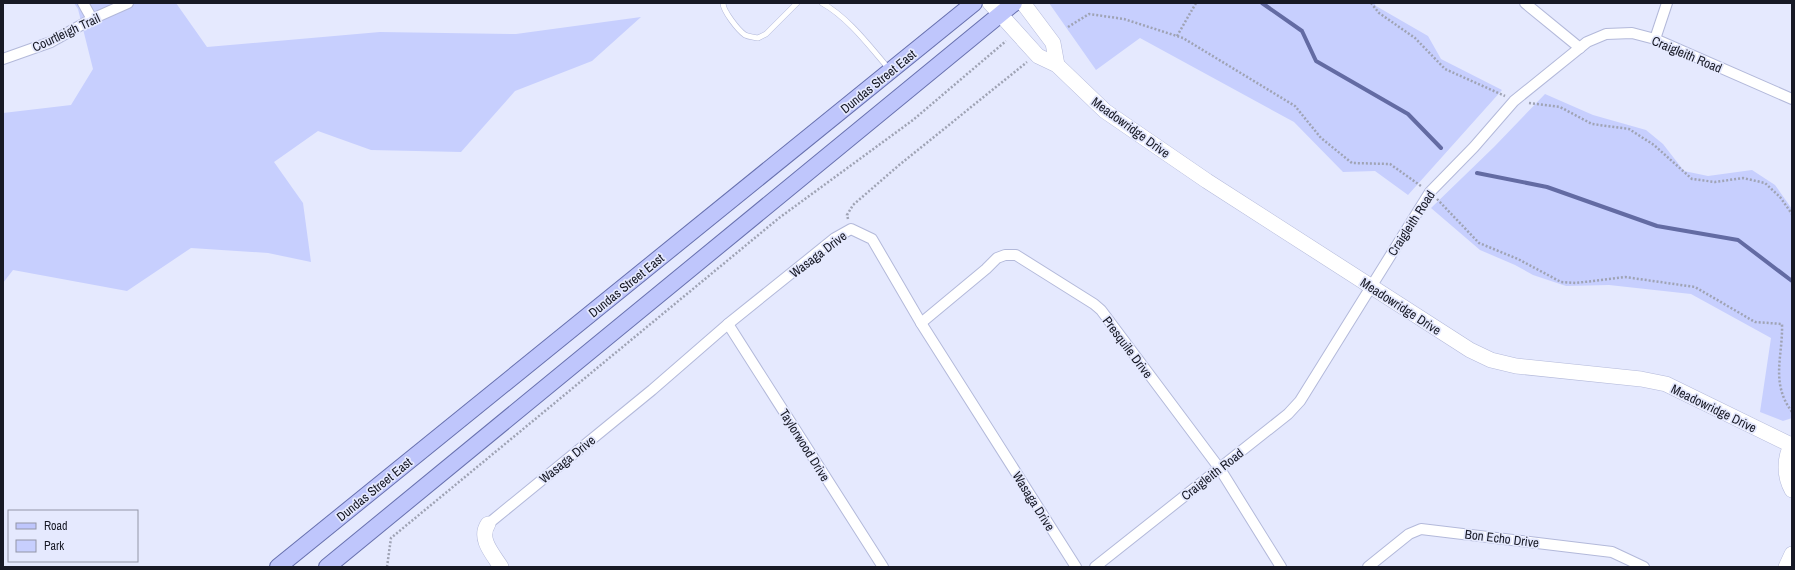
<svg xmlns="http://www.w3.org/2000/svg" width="1795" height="570" viewBox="0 0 1795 570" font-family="'Archivo Narrow',sans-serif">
  <rect width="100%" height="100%" fill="#e5e9fe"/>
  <g fill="#c7cffe">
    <path d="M 74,3 L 176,3 L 207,47 L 380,32 L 516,34 L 641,17 L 592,61 L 515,91 L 461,152 L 371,150 L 318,131 L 274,162 L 303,203 L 311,262 L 268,253 L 191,248 L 127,291 L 13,270 L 3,283 L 3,113 L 71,105 L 93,69 L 78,9 Z"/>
    <path d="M 1049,3 L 1374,3 L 1376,6 L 1428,36 L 1441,59 L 1502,90 L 1408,195 L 1375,171 L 1343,172 L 1294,122 L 1140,38 L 1096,70 Z"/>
    <path d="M 1545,94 L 1593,115 L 1646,130 L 1663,144 L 1684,171 L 1708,176 L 1752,170 L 1775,185 L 1792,209 L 1792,418 L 1783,421 L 1760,412 L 1771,338 L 1691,294 L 1609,285 L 1566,286 L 1533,275 L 1515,265 L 1480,250 L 1431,208 L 1494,147 Z"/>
  </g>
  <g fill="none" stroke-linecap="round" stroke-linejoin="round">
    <g stroke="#636ba3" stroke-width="4">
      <path d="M 1262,3 L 1302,31 L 1316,61 L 1408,114 L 1441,148"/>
      <path d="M 1477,173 L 1547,187 L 1657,226 L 1738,240 L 1792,281"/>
    </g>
    <g stroke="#b3b9da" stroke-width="6">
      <g id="lane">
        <path d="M 723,3 C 723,11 738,30 745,35 C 749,37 754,37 758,38 L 766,34 L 797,3"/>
        <path d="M 822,3 C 849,18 870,47 890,70"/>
      </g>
    </g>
    <g stroke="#b3b9da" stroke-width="12">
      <g id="street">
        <path d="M 83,3 L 92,19"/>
        <path d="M 1525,3 L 1580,48"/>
        <path d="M 1655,39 L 1667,3"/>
        <path d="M 3,59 L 51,42 L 92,19 L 128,3"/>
        <path d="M 921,323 L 986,269 L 997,258 L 1005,255 L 1016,255 L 1094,304 L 1101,310 L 1220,469 L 1281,567"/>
        <path d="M 728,324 L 883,567"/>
        <path d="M 488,524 L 652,390 L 728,324 L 835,238 L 851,229 L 872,239 L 921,323 L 1076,567"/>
        <path d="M 1095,567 L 1288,414 L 1300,401 L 1430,192 L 1474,147 L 1514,101 L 1587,42 L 1606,34 L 1632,33 L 1655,39 L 1792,99"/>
        <path d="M 1368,567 L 1409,534 L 1421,529 L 1612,552 L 1644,567"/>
      </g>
    </g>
    <g stroke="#b3b9da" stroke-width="16">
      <g id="secondary">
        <path d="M 990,3 L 1038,56 L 1057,65 L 1105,111 L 1137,133 L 1207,181 L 1470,350 L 1491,360 L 1516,366 L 1641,379 L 1666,384 L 1791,445"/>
        <path d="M 1023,3 L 1053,43 L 1057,65"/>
        <path d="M 1792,444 C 1784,458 1784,476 1792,490"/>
        <path d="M 488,524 C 478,539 493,554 501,567"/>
        <path d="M 1786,567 L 1792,554"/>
      </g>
    </g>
    <g stroke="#6871af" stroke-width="18">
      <g id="primary">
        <path d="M 278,567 L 974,3"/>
        <path d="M 327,567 L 1014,3"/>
      </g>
    </g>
    <g stroke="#9fa3b4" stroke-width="2.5" stroke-dasharray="2 2" stroke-linecap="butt">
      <path d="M 1371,3 L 1379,13 L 1415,38 L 1445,69 L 1505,96"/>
      <path d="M 1068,27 L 1089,14 L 1124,19 L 1183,38 L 1295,106 L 1321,138 L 1352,163 L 1390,164 L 1421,186"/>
      <path d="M 1177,36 L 1196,3"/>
      <path d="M 1529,103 L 1560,107 L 1592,124 L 1629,129 L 1654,145 L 1692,179 L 1715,182 L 1743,178 L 1765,183 L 1780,197 L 1792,214"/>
      <path d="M 1437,199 L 1479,243 L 1518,259 L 1561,282 L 1576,283 L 1625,277 L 1695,287 L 1755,322 L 1782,324 C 1783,357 1770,382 1792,412"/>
      <path d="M 848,219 L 847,215 L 853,205 L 898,166 L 1027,62"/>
      <path d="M 387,567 L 391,538 L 779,218 L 913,120 L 1006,41"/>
    </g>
    <use href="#lane" stroke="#fff" stroke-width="5"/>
    <use href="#street" stroke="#fff" stroke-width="10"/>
    <use href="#secondary" stroke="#fff" stroke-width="15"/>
    <use href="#primary" stroke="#bfc6fc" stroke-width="16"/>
  </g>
  <g text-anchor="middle" stroke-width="3.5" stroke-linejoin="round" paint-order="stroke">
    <g font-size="13" fill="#171925" stroke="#e5e9fe">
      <text transform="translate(66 32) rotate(-25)" y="5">Courtleigh Trail</text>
      <text transform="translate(1687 54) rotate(23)" y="5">Craigleith Road</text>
      <text transform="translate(878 81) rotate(-39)" y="5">Dundas Street East</text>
      <text transform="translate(1131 127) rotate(36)" y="5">Meadowridge Drive</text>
      <text transform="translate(1411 223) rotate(-57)" y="5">Craigleith Road</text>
      <text transform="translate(818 254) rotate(-37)" y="5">Wasaga Drive</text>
      <text transform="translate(626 285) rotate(-39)" y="5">Dundas Street East</text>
      <text transform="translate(1401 306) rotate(33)" y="5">Meadowridge Drive</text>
      <text transform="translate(1128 347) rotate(53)" y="5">Presquile Drive</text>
      <text transform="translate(1714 408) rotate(26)" y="5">Meadowridge Drive</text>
      <text transform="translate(805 445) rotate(58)" y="5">Taylorwood Drive</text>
      <text transform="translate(567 459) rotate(-39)" y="5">Wasaga Drive</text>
      <text transform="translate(1212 474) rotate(-38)" y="5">Craigleith Road</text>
      <text transform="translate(374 489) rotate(-39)" y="5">Dundas Street East</text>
      <text transform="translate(1034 501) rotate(58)" y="5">Wasaga Drive</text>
      <text transform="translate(1502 538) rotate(7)" y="5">Bon Echo Drive</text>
    </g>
  </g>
  <rect width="1795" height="570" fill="none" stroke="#171925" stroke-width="8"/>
  <rect x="8" y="510" width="130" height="52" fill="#e5e9fe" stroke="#9396a7"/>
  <rect x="16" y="523" width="20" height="6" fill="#bfc6fc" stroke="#9396a7"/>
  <text x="44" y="530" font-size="12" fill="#171925">Road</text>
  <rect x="16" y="540" width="20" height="12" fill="#c7cffe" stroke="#9396a7"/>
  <text x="44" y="550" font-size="12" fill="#171925">Park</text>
</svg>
